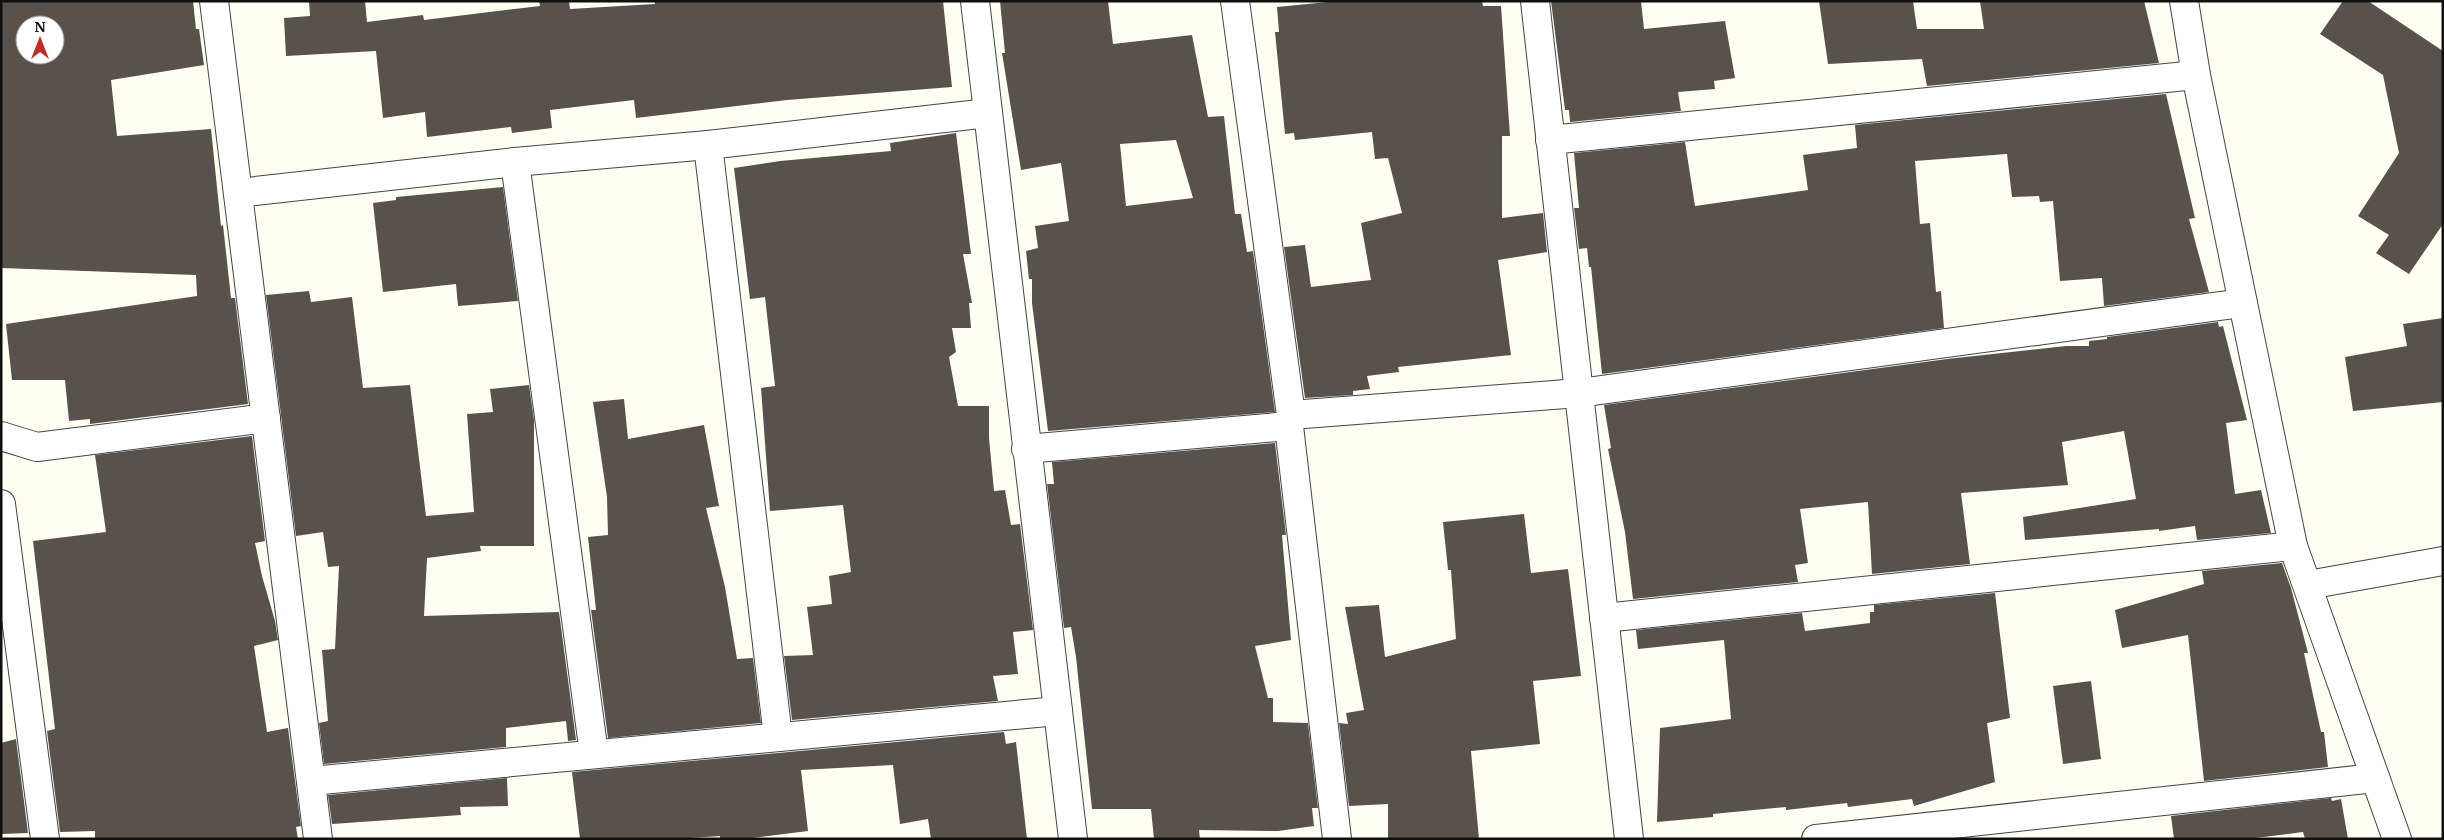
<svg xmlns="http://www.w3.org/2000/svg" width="2444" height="840" viewBox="0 0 2444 840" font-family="Merriweather,serif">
  <rect width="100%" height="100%" fill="#fffef4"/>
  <g fill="#59524c" fill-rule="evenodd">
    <path d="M 1,1 L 193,1 L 196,29 L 199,29 L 204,65 L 111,80 L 117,136 L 211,129 L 221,226 L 223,225 L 231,298 L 235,298 L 248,404 L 90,424 L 90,419 L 69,421 L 65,380 L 12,380 L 6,324 L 197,296 L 196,275 L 1,268 ZM 25,25 L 55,25 L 55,55 L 25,55 Z"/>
    <path d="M 309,1 L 365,1 L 367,22 L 423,15 L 424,20 L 540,6 L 539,1 L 569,1 L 570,9 L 655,4 L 655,1 L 943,1 L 952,87 L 787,100 L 636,118 L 634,100 L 550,110 L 552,128 L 512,133 L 511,127 L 427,137 L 425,112 L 383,118 L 376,51 L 286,56 L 284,18 L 310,16 Z"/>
    <path d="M 1000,1 L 1108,1 L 1113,44 L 1192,35 L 1208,117 L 1224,116 L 1235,214 L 1241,214 L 1247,252 L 1253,251 L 1275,412 L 1048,431 L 1032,303 L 1032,279 L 1029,279 L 1026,251 L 1038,248 L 1035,226 L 1069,221 L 1061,163 L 1021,170 L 1002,53 L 1005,53 ZM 1176,140 L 1193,198 L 1126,206 L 1120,144 Z"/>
    <path d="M 1338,1 L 1482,1 L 1483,6 L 1501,6 L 1510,136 L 1502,136 L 1502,218 L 1543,213 L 1547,252 L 1498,260 L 1511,355 L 1398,367 L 1399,372 L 1367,376 L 1370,389 L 1353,391 L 1353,395 L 1305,398 L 1284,247 L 1305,245 L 1311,287 L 1371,280 L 1361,223 L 1402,213 L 1388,158 L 1375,159 L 1372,132 L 1295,140 L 1294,133 L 1285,134 L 1275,32 L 1279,32 L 1277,7 Z"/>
    <path d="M 1551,1 L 1641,1 L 1644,29 L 1725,21 L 1735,78 L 1714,81 L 1715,89 L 1678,92 L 1681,111 L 1570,122 L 1569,110 L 1565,110 Z"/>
    <path d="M 1819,1 L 1913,1 L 1917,29 L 1984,29 L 1980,1 L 2144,1 L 2159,63 L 1927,86 L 1922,59 L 1828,64 Z"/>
    <path d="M 2343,1 L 2368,1 L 2443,51 L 2443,224 L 2409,274 L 2376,253 L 2389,235 L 2358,216 L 2399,153 L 2383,75 L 2320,34 Z"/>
    <path d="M 2166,94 L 2195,218 L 2189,219 L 2209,292 L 2104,306 L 2102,278 L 2060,281 L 2053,201 L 2040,202 L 2039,196 L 2012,197 L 2007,154 L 1915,161 L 1920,224 L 1930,223 L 1936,292 L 1941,291 L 1944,328 L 1602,374 L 1591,267 L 1589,267 L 1587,248 L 1579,249 L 1574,208 L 1579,208 L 1574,153 L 1685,142 L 1695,206 L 1808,190 L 1803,155 L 1857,148 L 1855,125 Z"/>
    <path d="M 956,133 L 971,254 L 963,254 L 972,303 L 969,303 L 971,328 L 952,328 L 956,352 L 949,357 L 958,406 L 989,406 L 989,438 L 994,491 L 1005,490 L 1011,525 L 1020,524 L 1033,630 L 1013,632 L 1018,674 L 993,676 L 998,701 L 792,720 L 784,656 L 813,655 L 807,607 L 832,604 L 829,576 L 851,572 L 843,505 L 770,511 L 761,388 L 775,386 L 765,297 L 750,299 L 734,168 L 780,161 L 891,151 L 890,143 Z"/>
    <path d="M 503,187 L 518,301 L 458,306 L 456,284 L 383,292 L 373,203 L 396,200 L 396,197 Z"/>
    <path d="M 309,291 L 311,302 L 352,297 L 363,388 L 410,385 L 426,516 L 474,512 L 467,414 L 493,412 L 490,389 L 529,385 L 534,420 L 534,546 L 480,546 L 481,551 L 427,558 L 424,616 L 559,612 L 576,740 L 568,741 L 566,721 L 506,728 L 506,747 L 324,764 L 319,723 L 328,721 L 322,650 L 335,649 L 339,566 L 328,567 L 323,532 L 296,536 L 266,295 Z"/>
    <path d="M 2443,318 L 2443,402 L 2353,411 L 2345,357 L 2407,346 L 2403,324 Z"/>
    <path d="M 2218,322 L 2219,327 L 2223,326 L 2247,420 L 2226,423 L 2235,494 L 2261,490 L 2271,533 L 2197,540 L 2195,526 L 2159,531 L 2159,529 L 2025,540 L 2023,517 L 2136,499 L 2124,431 L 2062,442 L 2068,485 L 1961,493 L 1970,564 L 1872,574 L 1868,502 L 1800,509 L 1808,563 L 1795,565 L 1798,582 L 1633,599 L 1625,532 L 1608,449 L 1611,448 L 1604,405 L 1947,359 L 2066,346 L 2089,346 L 2089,341 L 2107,339 L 2107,337 Z"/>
    <path d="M 624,399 L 628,439 L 704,425 L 719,506 L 706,508 L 725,587 L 737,659 L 753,658 L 761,723 L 608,738 L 591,610 L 596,610 L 588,537 L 608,535 L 607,497 L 593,402 Z"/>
    <path d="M 252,436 L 265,541 L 255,543 L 262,576 L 275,621 L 278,640 L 254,646 L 267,732 L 288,728 L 301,826 L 296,827 L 298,839 L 95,839 L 95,831 L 60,832 L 47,731 L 55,729 L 33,541 L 106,532 L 95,455 Z"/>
    <path d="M 1275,443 L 1286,535 L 1282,535 L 1291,640 L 1255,646 L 1268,698 L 1273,698 L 1273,722 L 1308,723 L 1318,808 L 1312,808 L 1314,826 L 1278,831 L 1199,830 L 1200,839 L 1154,839 L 1151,809 L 1092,809 L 1076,657 L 1071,627 L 1064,628 L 1047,484 L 1054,484 L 1052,462 Z"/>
    <path d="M 1524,514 L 1531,573 L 1568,569 L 1581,676 L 1533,681 L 1540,744 L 1471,751 L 1479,839 L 1388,839 L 1388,804 L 1349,806 L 1339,723 L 1348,724 L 1346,713 L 1364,710 L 1345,607 L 1379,605 L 1385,657 L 1456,639 L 1451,570 L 1448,570 L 1443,522 Z"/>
    <path d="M 2282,563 L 2291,588 L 2308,653 L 2304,653 L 2321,732 L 2324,732 L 2328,767 L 2204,781 L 2188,635 L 2122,648 L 2115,610 L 2204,584 L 2202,571 Z"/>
    <path d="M 1995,593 L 2010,718 L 1987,723 L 1995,782 L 1914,806 L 1912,799 L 1848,807 L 1847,803 L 1786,810 L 1786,807 L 1713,814 L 1713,817 L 1657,822 L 1660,728 L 1731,719 L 1724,640 L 1638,649 L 1636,630 L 1802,613 L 1805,631 L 1870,623 L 1870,612 L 1874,612 L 1874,605 Z"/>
    <path d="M 2091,681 L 2101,759 L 2063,764 L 2053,686 Z"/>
    <path d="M 1004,732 L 1006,744 L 1016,742 L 1027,839 L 931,839 L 928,819 L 900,824 L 893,765 L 801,770 L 808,831 L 745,839 L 720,839 L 720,836 L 676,839 L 580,839 L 572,772 Z"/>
    <path d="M 16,739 L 28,833 L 1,834 L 1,743 Z"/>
    <path d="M 507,778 L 508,806 L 460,807 L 461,815 L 332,824 L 328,795 Z"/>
    <path d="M 2331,798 L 2332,801 L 2341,799 L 2348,839 L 2305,839 L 2303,832 L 2247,839 L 2174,839 L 2171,816 Z"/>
  </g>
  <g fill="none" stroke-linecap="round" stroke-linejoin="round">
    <g stroke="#434343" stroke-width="30">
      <g id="street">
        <path d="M 214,1 L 318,839"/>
        <path d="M 975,1 L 1073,839"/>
        <path d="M 1235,1 L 1291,415"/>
        <path d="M 1535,1 L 1629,839"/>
        <path d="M 2184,1 L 2196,75 L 2293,546 L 2397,839"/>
        <path d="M 1550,140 L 2196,75"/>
        <path d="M 708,145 L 778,737"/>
        <path d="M 515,162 L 594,754"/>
        <path d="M 238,193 L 515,162 L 708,145 L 988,113"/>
        <path d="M 1289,426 L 1337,839"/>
        <path d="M 1,436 L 37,447 L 266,418"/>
        <path d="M 1026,449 L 1289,426 L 1291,415 L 1579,393 L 2242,303"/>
        <path d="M 1,504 L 45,839"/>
        <path d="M 2308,585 L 2443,561"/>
        <path d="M 1604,618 L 2293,546"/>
        <path d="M 311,781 L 1058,711"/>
        <path d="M 1816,839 L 2375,778"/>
      </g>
    </g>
    <use href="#street" stroke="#fff" stroke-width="28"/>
  </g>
  <rect width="2444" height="840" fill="none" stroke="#101010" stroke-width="5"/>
  <g transform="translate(40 40)"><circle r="24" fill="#ffffff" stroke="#9f9f9f"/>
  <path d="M0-4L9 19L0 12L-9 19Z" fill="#c42925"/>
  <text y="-8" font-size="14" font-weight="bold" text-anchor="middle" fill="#101010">N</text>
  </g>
</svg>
